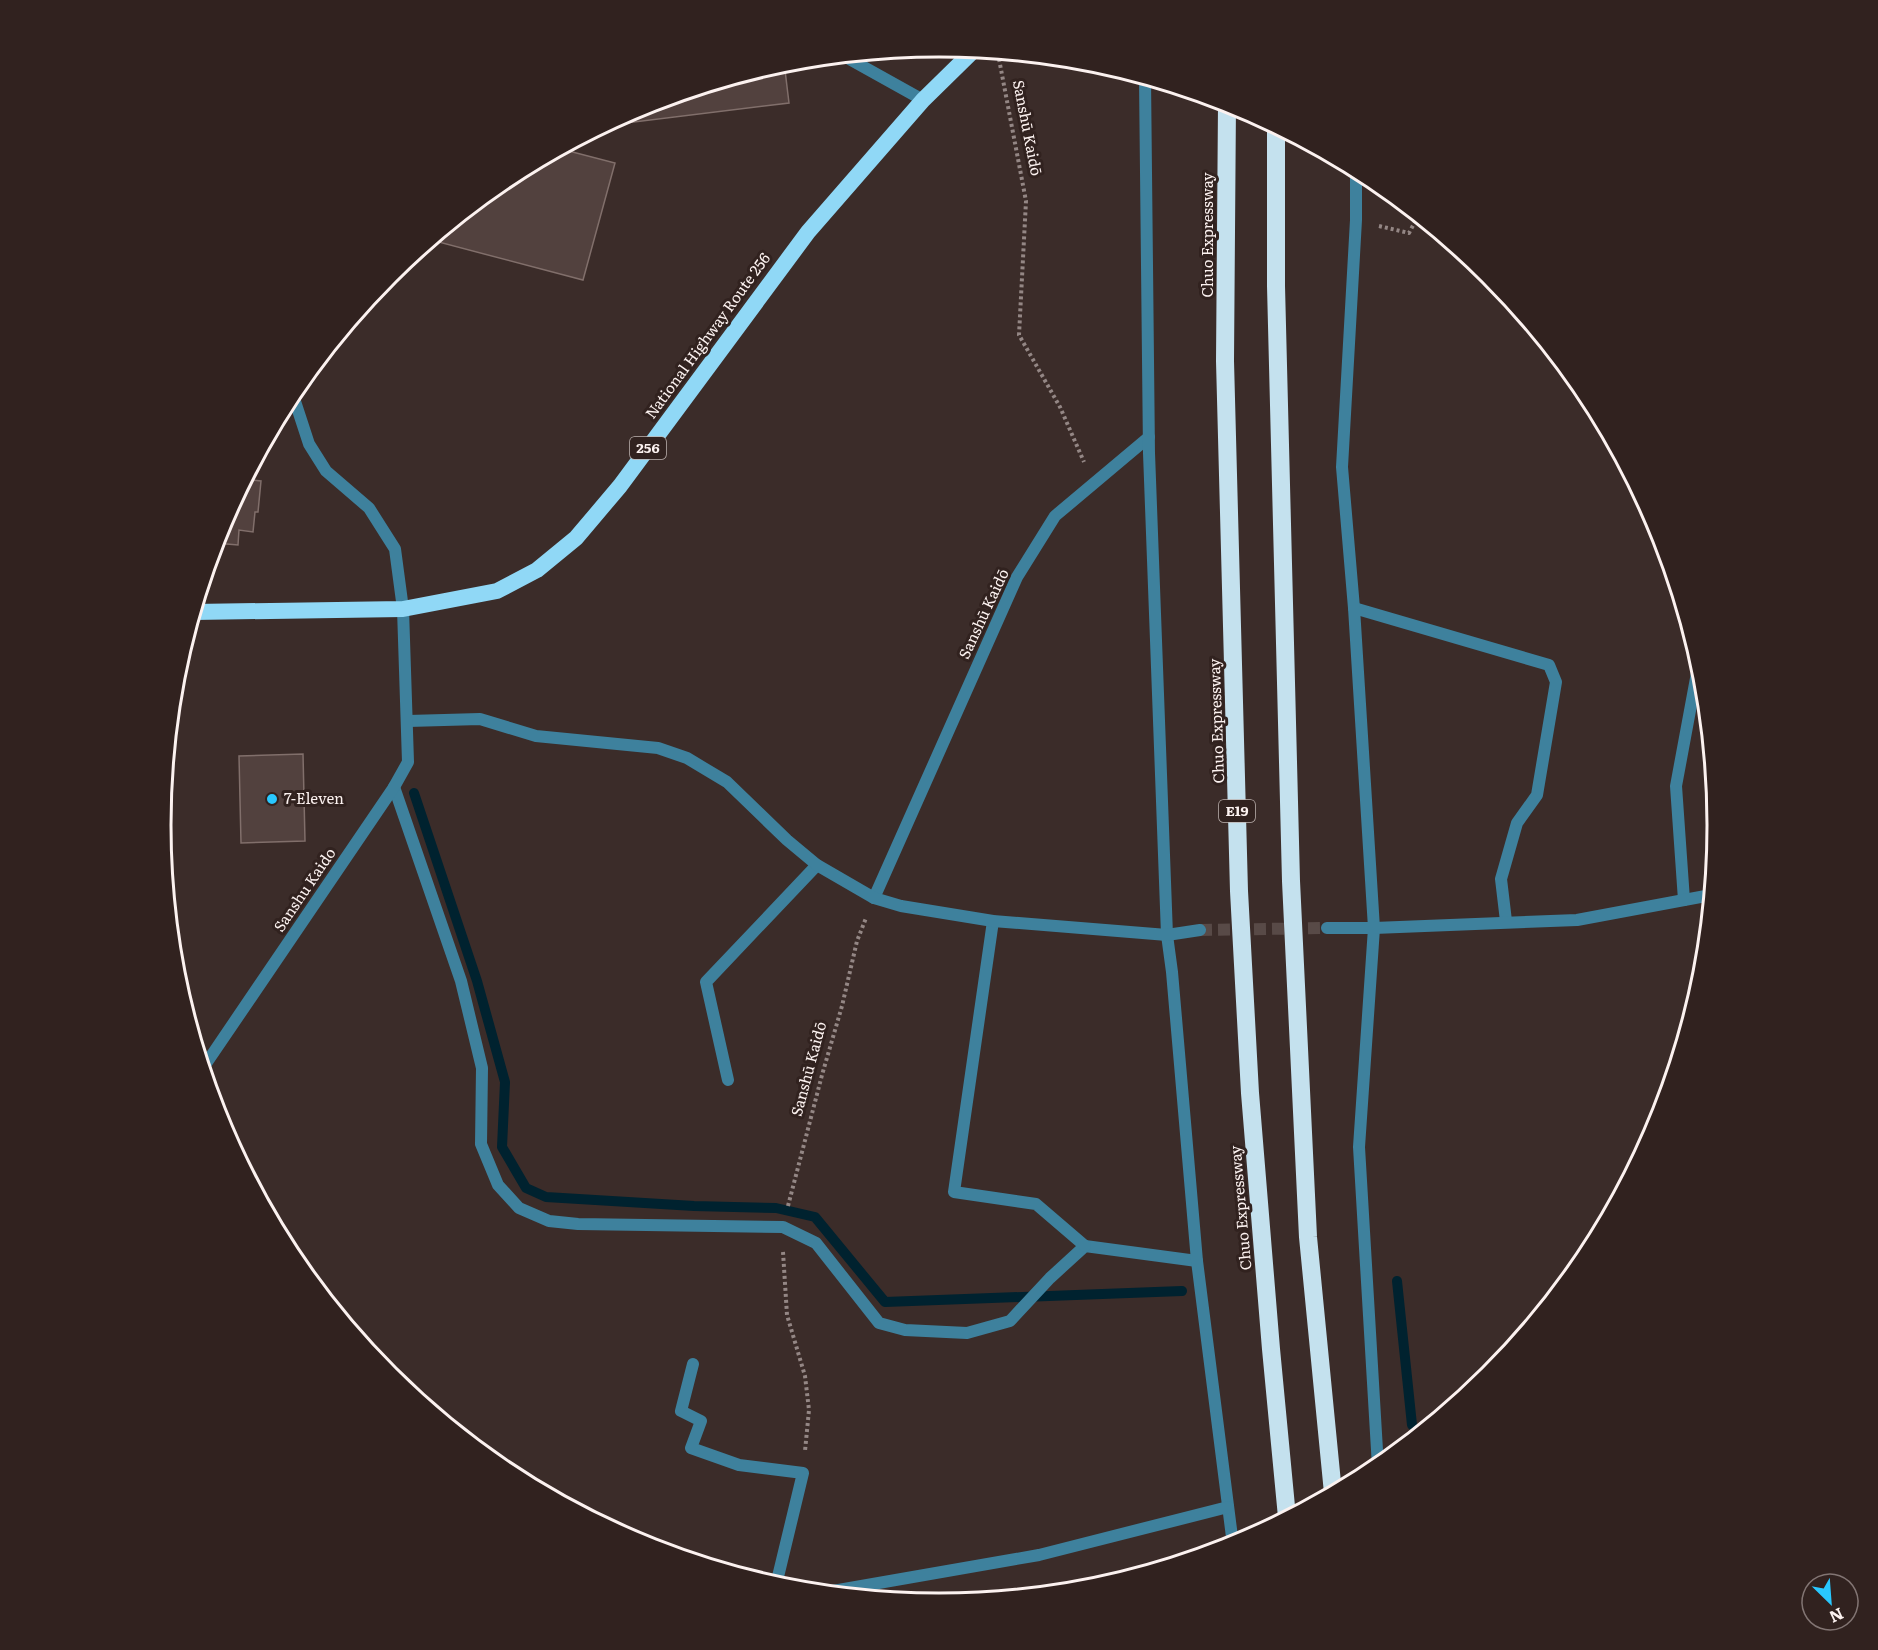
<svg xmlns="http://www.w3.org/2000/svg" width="1878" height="1650" viewBox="0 0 1878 1650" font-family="Literata,serif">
  <rect width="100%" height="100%" fill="#3b2c29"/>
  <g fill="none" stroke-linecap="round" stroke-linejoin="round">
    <g stroke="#00222f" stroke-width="10">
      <path d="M 308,373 L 309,380"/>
      <path d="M 414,793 L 477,981 L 505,1082 L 502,1147 L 526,1188 L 546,1197 L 694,1206 L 776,1208 L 815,1217 L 885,1302 L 1182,1291"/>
      <path d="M 1397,1281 L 1412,1425"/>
    </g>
  </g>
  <g fill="#52413e" stroke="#816f6b" stroke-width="1.5">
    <path d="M 785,70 L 789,103 L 626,123 L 621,117 L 641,106 L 737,77 Z"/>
    <path d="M 561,149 L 615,163 L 583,280 L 431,240 L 507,178 Z"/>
    <path d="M 254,463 L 252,480 L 261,481 L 258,512 L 255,512 L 253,532 L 239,530 L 238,545 L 215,543 L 220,527 Z"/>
    <path d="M 303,754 L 305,841 L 241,843 L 239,756 Z"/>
  </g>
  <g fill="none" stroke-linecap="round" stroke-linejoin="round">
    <path stroke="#584a47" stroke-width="12" stroke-dasharray="12 6" stroke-linecap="butt" d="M 1200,930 L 1327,928"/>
    <g stroke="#948785" stroke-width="4" stroke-dasharray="3 3" stroke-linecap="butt">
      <path d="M 999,59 L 1026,201 L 1019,335 L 1060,407 L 1084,462"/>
      <path d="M 1379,226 L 1409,233 L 1418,216"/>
      <path d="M 788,1206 L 822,1075 L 842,1006 L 857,941 L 866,918"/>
      <path d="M 783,1252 L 787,1315 L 805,1376 L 809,1410 L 805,1451"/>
    </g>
    <g stroke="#3e819d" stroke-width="12">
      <path d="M 1354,608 L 1549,665 L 1556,682 L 1537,795 L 1517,823 L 1501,879 L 1506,921"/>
      <path d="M 394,787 L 461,981 L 482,1068 L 481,1144 L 498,1185 L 519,1208 L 549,1221 L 578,1224 L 783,1227 L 816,1243 L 879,1323 L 905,1330 L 967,1333 L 1010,1321 L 1050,1278 L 1085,1246 L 1197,1261"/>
      <path d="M 874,898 L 1017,577 L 1055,516 L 1149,437"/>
      <path d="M 1684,900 L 1676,786 L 1699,662"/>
      <path d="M 993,921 L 954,1192 L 1036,1204 L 1085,1246"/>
      <path d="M 1167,935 L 1172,972 L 1197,1261 L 1233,1545"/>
      <path d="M 728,1080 L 706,982 L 817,865"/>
      <path d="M 693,1364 L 681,1411 L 701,1421 L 691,1448 L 739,1465 L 803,1473 L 776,1585"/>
      <path d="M 827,1592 L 1039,1555 L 1228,1507"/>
    </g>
    <g stroke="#3e819d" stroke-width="12">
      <path d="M 1145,78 L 1149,453 L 1167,935"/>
      <path d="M 1356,170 L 1356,220 L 1342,467 L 1354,608 L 1374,928 L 1359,1147 L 1378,1467"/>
      <path d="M 408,721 L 480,719 L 536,736 L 658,748 L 687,758 L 727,782 L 787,840 L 817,865 L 874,898 L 901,906 L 993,921 L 1167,935 L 1200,930"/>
      <path d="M 1327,928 L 1374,928 L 1577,920 L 1711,895"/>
      <path d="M 203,1068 L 394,787 L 408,762 L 403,609 L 395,549 L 369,508 L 326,471 L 309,444 L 292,392"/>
    </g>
    <path stroke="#3e819d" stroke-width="12" d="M 844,56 L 923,100"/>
    <path stroke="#90d8f6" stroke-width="16" d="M 194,612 L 403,609 L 497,591 L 537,570 L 576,538 L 620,486 L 808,232 L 923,100 L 974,50"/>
    <g stroke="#c4e1ee" stroke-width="18">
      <path d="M 1227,103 L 1225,361 L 1239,891 L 1250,1093 L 1271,1349 L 1287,1517"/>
      <path d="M 1276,126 L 1276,286 L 1291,881 L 1308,1237 L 1333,1493"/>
    </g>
  </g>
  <circle fill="#29c8ff" stroke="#31221f" stroke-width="2" cx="272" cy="799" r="6"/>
  <g text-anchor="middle" stroke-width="6" stroke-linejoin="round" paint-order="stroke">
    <g fill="#31221f" stroke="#bfb4b1" stroke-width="1.5">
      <rect x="630" y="437" width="36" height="22" rx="4.5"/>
      <rect x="1219" y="800" width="36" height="22" rx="4.5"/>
    </g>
    <g font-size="14" font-weight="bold" fill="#fcf2f0">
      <text x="648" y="453">256</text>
      <text x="1237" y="816">E19</text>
    </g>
    <g font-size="15" fill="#fcf2f0" stroke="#31221f">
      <text transform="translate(1027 128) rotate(79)" y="5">Sanshū Kaidō</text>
      <text transform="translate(1208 235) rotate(-90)" y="5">Chuo Expressway</text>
      <text transform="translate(708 336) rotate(-54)" y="5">National Highway Route 256</text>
      <text transform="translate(984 614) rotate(-65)" y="5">Sanshū Kaidō</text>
      <text transform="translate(1217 721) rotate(-92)" y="5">Chuo Expressway</text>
      <text transform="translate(305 890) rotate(-56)" y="5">Sanshu Kaido</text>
      <text transform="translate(809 1069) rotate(-75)" y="5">Sanshū Kaidō</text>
      <text transform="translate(1241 1208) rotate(-95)" y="5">Chuo Expressway</text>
    </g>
    <g font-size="15" fill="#fcf2f0" stroke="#31221f" text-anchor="start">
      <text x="284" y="804">7-Eleven</text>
    </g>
  </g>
  <path d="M0 0H1878V1650H0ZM171 825a768 768 0 1 1 1536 0a768 768 0 1 1-1536 0Z" fill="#31221f" fill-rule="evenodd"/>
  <path fill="none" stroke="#fcf2f0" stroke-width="3" d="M171 825a768 768 0 1 1 1536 0a768 768 0 1 1-1536 0Z"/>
  <g transform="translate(1830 1602) rotate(155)"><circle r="28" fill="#31221f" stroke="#827573" stroke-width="1.5"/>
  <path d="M0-4.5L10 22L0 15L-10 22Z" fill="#29c8ff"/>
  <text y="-9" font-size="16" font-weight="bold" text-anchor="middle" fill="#fcf2f0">N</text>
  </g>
</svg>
